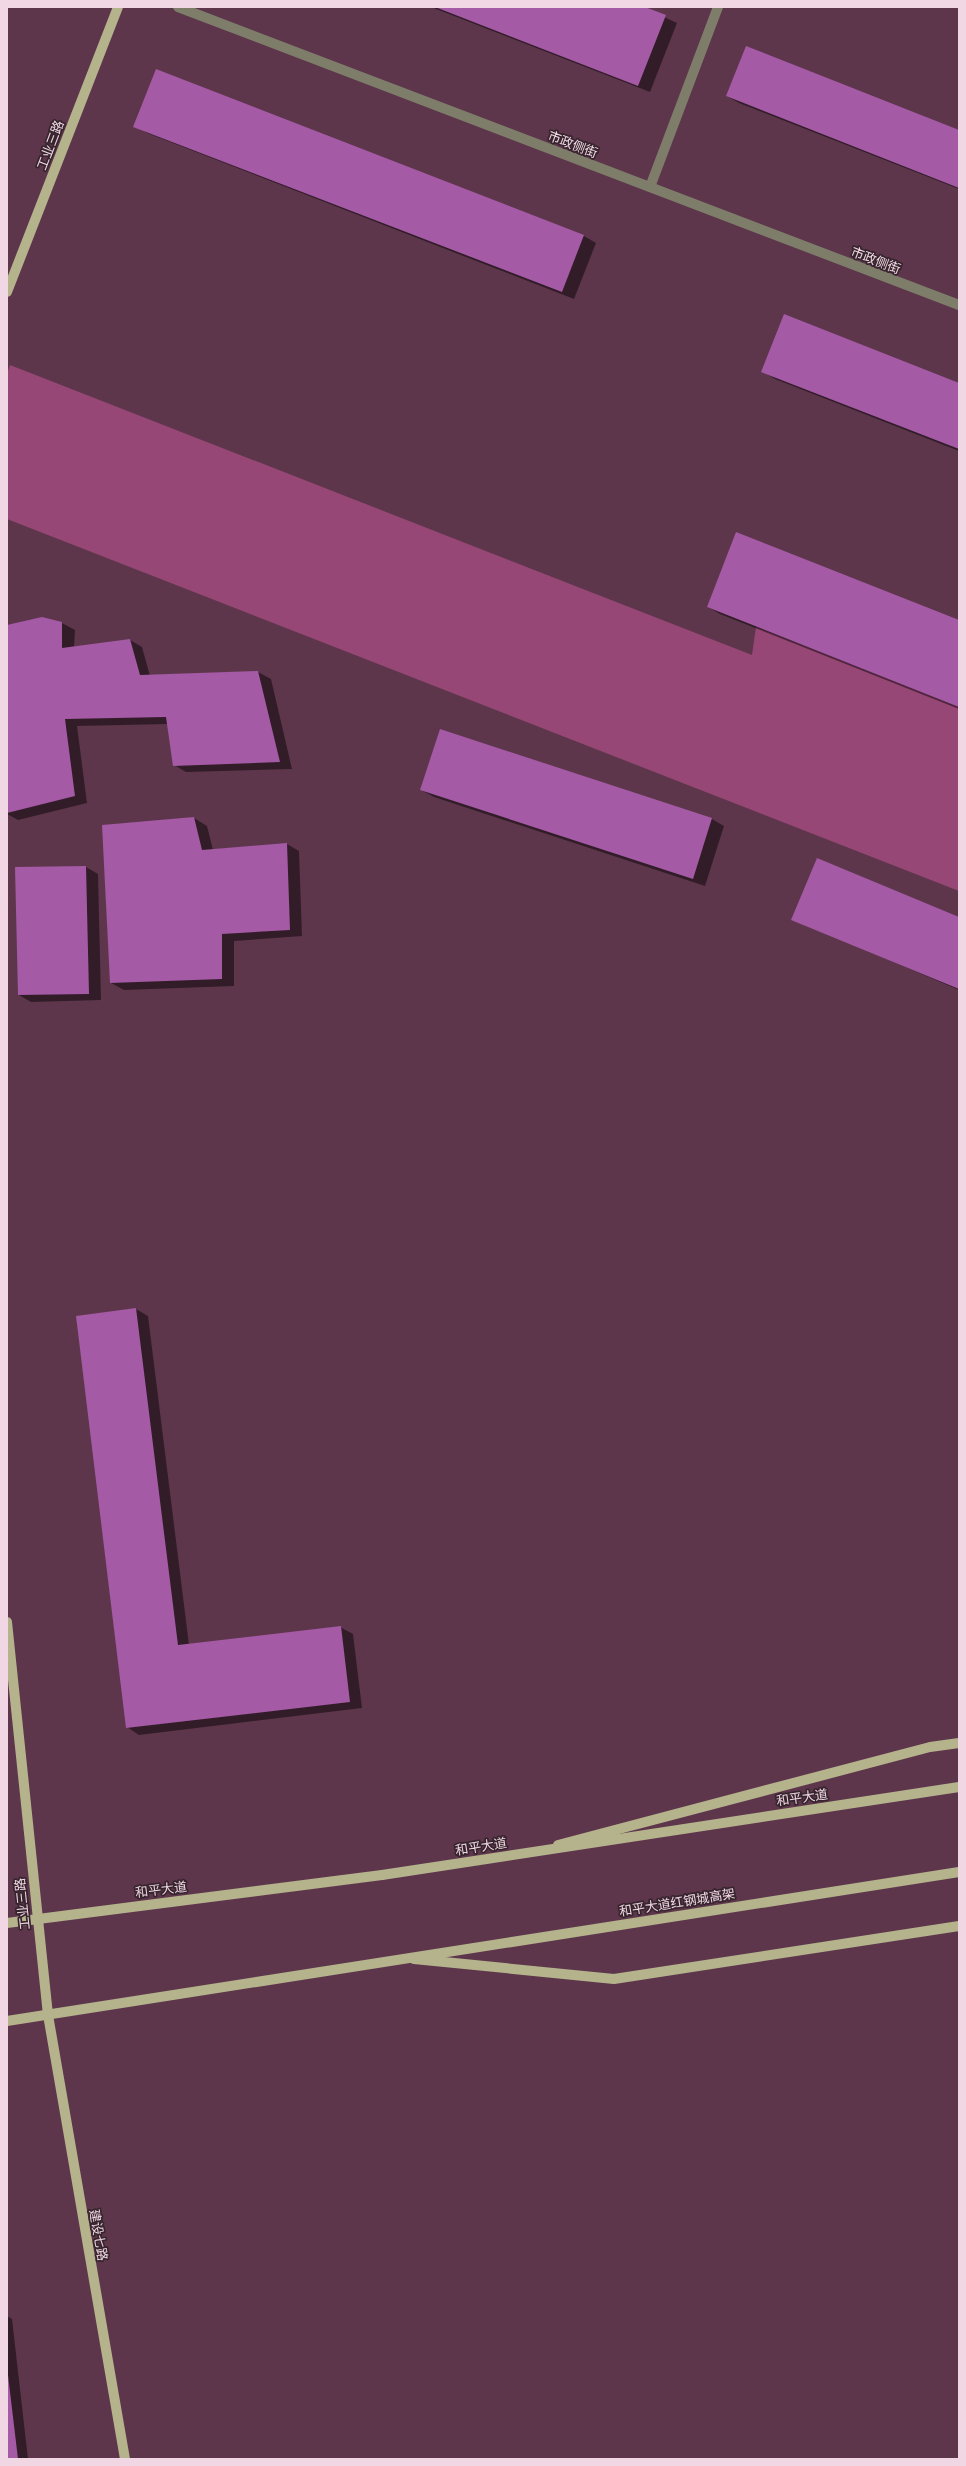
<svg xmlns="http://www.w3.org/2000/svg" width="966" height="2466" viewBox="0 0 966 2466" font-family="Karla,'Noto Sans SC',sans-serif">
  <rect width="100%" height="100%" fill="#5e364c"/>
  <path fill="#974775" d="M 10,365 L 752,655 L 756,627 L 959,705 L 959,891 L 7,519 L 7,374 Z"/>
  <g fill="#0007">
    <path d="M 431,7 L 642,7 L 677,23 L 650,92 Z"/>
    <path d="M 157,70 L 584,236 L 596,243 L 574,299 L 147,133 L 135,126 Z"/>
    <path d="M 727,96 L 959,131 L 959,189 L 739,103 Z"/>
    <path d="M 762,371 L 959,384 L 959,451 L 775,379 Z"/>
    <path d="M 708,607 L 959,621 L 959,709 L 720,614 Z"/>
    <path d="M 42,618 L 62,623 L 75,630 L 74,648 L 130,640 L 142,647 L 150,676 L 258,672 L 271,679 L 292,769 L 186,772 L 174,765 L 168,724 L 77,726 L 87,803 L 18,820 L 7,814 L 7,626 Z"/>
    <path d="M 441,730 L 712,819 L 724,826 L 705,886 L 434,797 L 421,790 Z"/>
    <path d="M 194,818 L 207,826 L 213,850 L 287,844 L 299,851 L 302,936 L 234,941 L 234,986 L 124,990 L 111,983 Z"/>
    <path d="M 86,867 L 98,874 L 101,1000 L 31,1002 L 19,995 Z"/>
    <path d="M 959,918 L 959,990 L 793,919 Z"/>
    <path d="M 136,1309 L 148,1316 L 189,1645 L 340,1627 L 353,1634 L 362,1708 L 139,1735 L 127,1727 Z"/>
    <path d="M 7,2316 L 12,2319 L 28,2459 L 7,2459 Z"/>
  </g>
  <g fill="#a45aa5">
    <path d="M 435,7 L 645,7 L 666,15 L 638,86 Z"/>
    <path d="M 746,46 L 959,130 L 959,188 L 726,96 Z"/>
    <path d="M 156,69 L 584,235 L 562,292 L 133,127 Z"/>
    <path d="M 784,314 L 959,383 L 959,449 L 761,372 Z"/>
    <path d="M 736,532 L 959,620 L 959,707 L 707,607 Z"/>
    <path d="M 42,617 L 62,622 L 62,648 L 130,639 L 140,675 L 258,671 L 280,762 L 173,766 L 166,717 L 65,719 L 75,796 L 7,813 L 7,625 Z"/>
    <path d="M 440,729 L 712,818 L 693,879 L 420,790 Z"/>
    <path d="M 194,817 L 202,850 L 287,843 L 290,930 L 222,934 L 222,979 L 110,983 L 102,825 Z"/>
    <path d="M 817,858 L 959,917 L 959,989 L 791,920 Z"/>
    <path d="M 86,866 L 89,994 L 18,995 L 15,867 Z"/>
    <path d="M 136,1308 L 178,1645 L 341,1626 L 350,1702 L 126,1728 L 76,1316 Z"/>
    <path d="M 7,2375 L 8,2375 L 18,2459 L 7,2459 Z"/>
  </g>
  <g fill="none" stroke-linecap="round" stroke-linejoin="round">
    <g stroke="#7d7d6a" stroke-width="10">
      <path d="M 178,7 L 959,305"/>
      <path d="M 650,187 L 718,7"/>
    </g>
    <g stroke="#b4b38c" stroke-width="10">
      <path d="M 7,292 L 118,7"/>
      <path d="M 7,1622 L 48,2015 L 125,2459"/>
      <path d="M 558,1845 L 930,1747 L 959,1743"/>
      <path d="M 7,1923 L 382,1875"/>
      <path d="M 414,1959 L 614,1979 L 959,1926"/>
      <path d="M 7,2021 L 959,1872"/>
    </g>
    <path stroke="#b4b38c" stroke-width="10" d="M 382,1875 L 959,1787"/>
  </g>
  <g text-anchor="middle" stroke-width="3.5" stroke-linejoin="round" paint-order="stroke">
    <g font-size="13" fill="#f0d7e3" stroke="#37252e">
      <text transform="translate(573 144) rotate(21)" y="5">市政侧街</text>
      <text transform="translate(50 145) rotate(-69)" y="5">工业三路</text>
      <text transform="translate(876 260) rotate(21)" y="5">市政侧街</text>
      <text transform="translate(802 1797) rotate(-8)" y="5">和平大道</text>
      <text transform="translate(481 1846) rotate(-9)" y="5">和平大道</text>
      <text transform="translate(161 1889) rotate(-7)" y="5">和平大道</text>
      <text transform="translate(677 1902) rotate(-9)" y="5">和平大道红钢城高架</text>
      <text transform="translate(22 1904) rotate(-96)" y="5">工业三路</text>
      <text transform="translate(99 2235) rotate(80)" y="5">建设七路</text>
    </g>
  </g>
  <rect width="966" height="2466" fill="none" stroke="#f0d7e3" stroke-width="16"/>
</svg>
